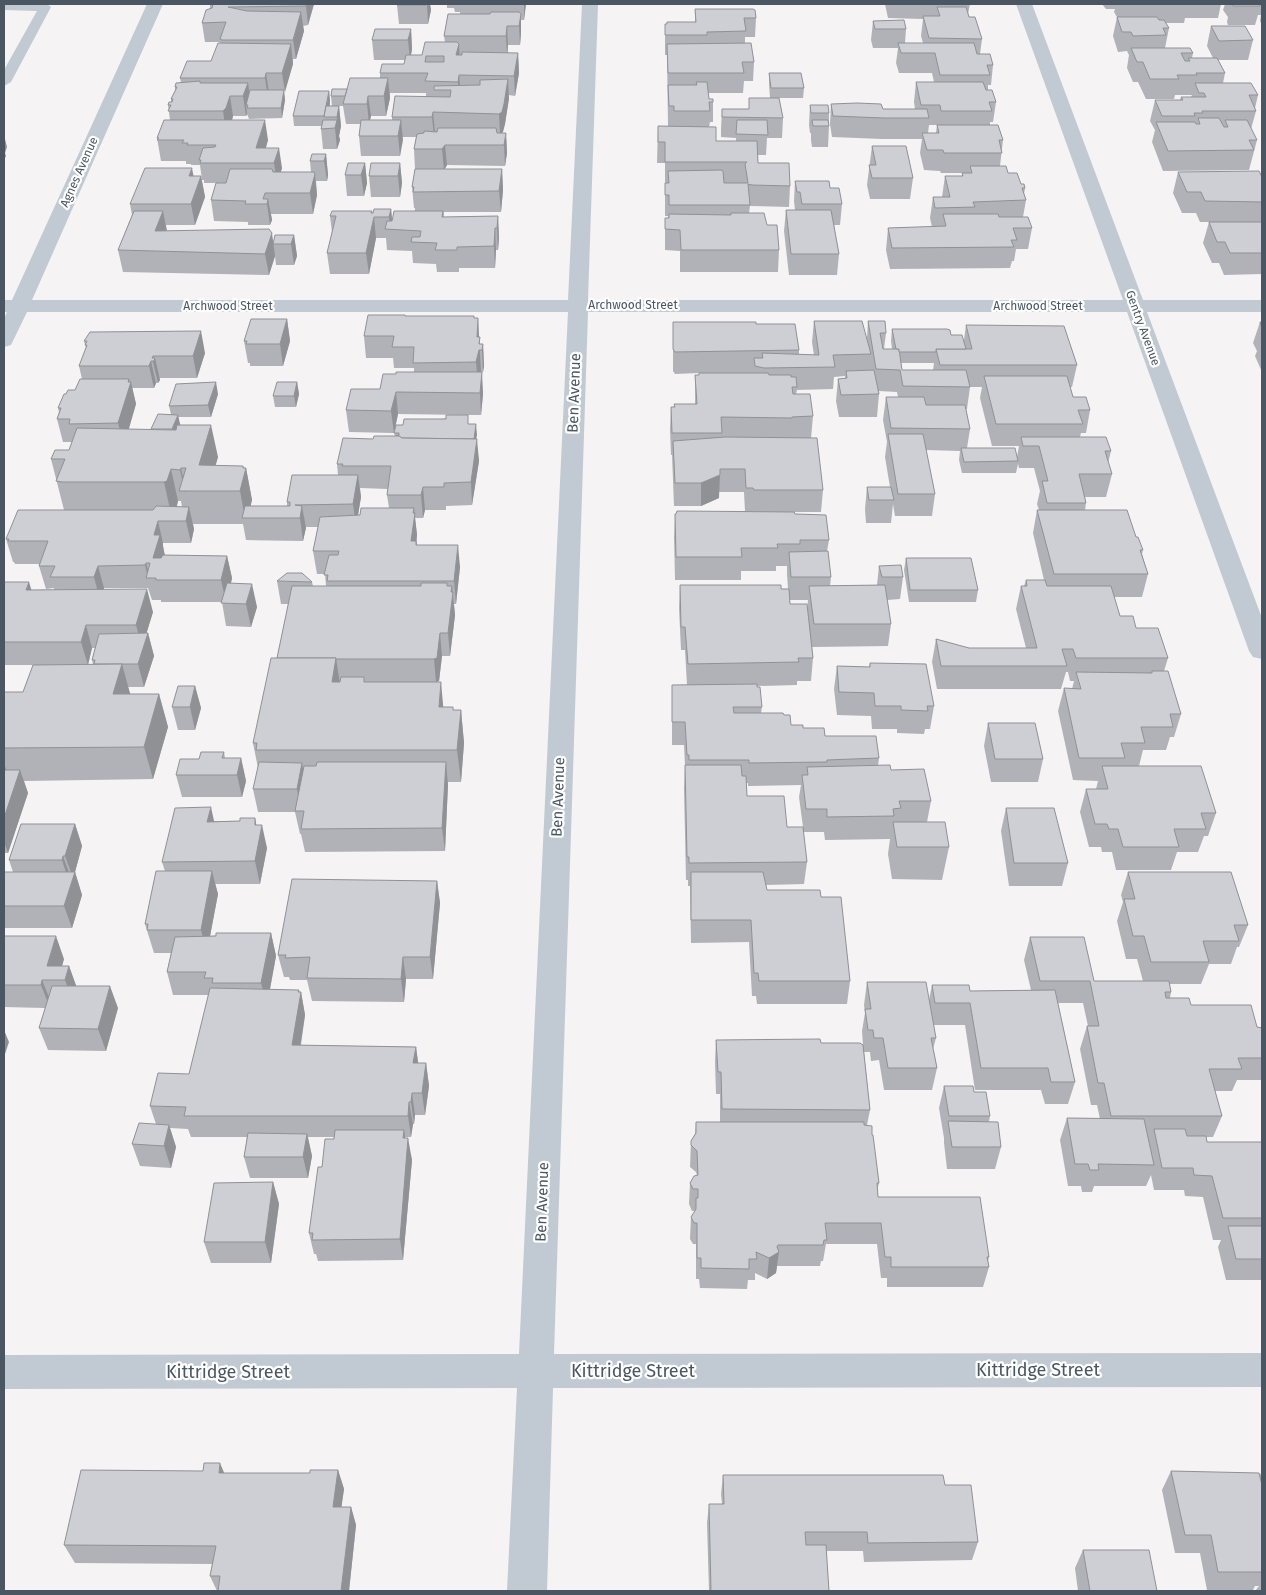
<svg xmlns="http://www.w3.org/2000/svg" width="1266" height="1595" viewBox="0 0 1266 1595" font-family="'Fira Sans',sans-serif">
  <rect width="100%" height="100%" fill="#f5f3f3"/>
  <g fill="none" stroke-linecap="round" stroke-linejoin="round">
    <path fill="#c1cad2" fill-rule="evenodd" d="M 4,4 L 47,4 L 51,7 L 11,82 L 4,86 L 4,70 L 37,11 L 4,10 Z"/>
    <path fill="#c1cad2" fill-rule="evenodd" d="M 147,4 L 163,4 L 32,300 L 568,300 L 582,4 L 598,4 L 588,300 L 1123,300 L 1016,4 L 1032,4 L 1143,300 L 1262,300 L 1262,312 L 1147,312 L 1262,618 L 1262,659 L 1253,657 L 1249,651 L 1127,312 L 588,312 L 554,1354 L 1262,1353 L 1262,1387 L 553,1388 L 547,1591 L 507,1591 L 517,1388 L 4,1389 L 4,1355 L 519,1354 L 568,312 L 27,312 L 11,345 L 4,347 L 4,319 L 7,312 L 4,312 L 4,300 L 12,300 Z"/>
  </g>
  <g fill="#b0b2b7" fill-rule="evenodd">
    <path d="M 210,4 L 314,4 L 308,25 L 303,26 L 304,31 L 296,59 L 293,59 L 293,64 L 284,92 L 285,100 L 282,118 L 249,119 L 247,114 L 246,116 L 233,116 L 232,120 L 268,140 L 266,148 L 282,168 L 281,172 L 311,172 L 310,161 L 326,154 L 328,175 L 327,181 L 316,181 L 317,195 L 313,214 L 271,214 L 272,220 L 270,225 L 248,225 L 248,222 L 214,221 L 211,200 L 216,183 L 204,183 L 204,180 L 202,180 L 200,165 L 191,165 L 191,164 L 186,164 L 186,161 L 161,161 L 157,138 L 170,120 L 168,105 L 171,102 L 171,99 L 175,91 L 175,87 L 181,82 L 180,78 L 211,61 L 220,43 L 220,42 L 205,42 L 202,23 L 210,8 Z"/>
    <path d="M 430,4 L 431,10 L 428,24 L 399,24 L 397,5 Z"/>
    <path d="M 447,4 L 526,4 L 524,20 L 521,20 L 521,33 L 520,45 L 508,45 L 508,53 L 518,53 L 519,73 L 515,96 L 509,95 L 505,124 L 502,133 L 506,133 L 507,153 L 505,166 L 447,165 L 445,169 L 502,169 L 503,190 L 501,212 L 444,212 L 444,217 L 498,216 L 499,238 L 498,250 L 496,250 L 495,268 L 459,268 L 459,272 L 437,272 L 436,264 L 413,263 L 412,251 L 387,250 L 386,238 L 376,238 L 369,274 L 330,274 L 327,253 L 332,232 L 330,216 L 372,211 L 372,213 L 391,209 L 392,219 L 415,211 L 415,208 L 414,208 L 412,187 L 415,169 L 414,149 L 416,137 L 402,137 L 400,156 L 361,156 L 359,136 L 361,124 L 346,124 L 343,106 L 339,106 L 341,126 L 339,136 L 340,140 L 337,149 L 323,149 L 321,129 L 322,126 L 294,126 L 293,116 L 329,91 L 330,101 L 330,106 L 332,106 L 331,96 L 380,78 L 380,73 L 404,64 L 405,60 L 374,60 L 372,40 L 411,29 L 412,49 L 411,55 L 422,55 L 445,42 L 444,36 L 460,14 L 460,12 L 455,12 L 454,8 L 447,8 ZM 390,93 L 426,93 L 426,96 L 392,117 L 392,120 L 370,120 L 371,116 L 386,116 L 390,98 Z"/>
    <path d="M 885,4 L 970,4 L 968,14 L 969,17 L 982,39 L 980,54 L 993,65 L 991,85 L 988,85 L 988,90 L 996,102 L 993,122 L 990,122 L 990,125 L 1003,140 L 1000,166 L 1025,188 L 1024,194 L 1026,200 L 1023,217 L 1032,228 L 1028,249 L 1016,249 L 1014,261 L 1012,261 L 1010,268 L 890,269 L 886,250 L 888,228 L 932,227 L 930,218 L 933,197 L 942,197 L 945,176 L 962,176 L 962,173 L 969,173 L 941,173 L 940,171 L 924,170 L 920,153 L 922,139 L 882,139 L 832,137 L 830,124 L 831,104 L 883,109 L 915,109 L 914,102 L 916,82 L 934,82 L 932,73 L 899,73 L 896,63 L 898,48 L 873,48 L 871,40 L 873,21 L 906,29 L 905,43 L 923,43 L 921,36 L 923,19 L 888,18 ZM 929,125 L 937,125 L 936,133 L 928,133 Z"/>
    <path d="M 1102,4 L 1221,4 L 1218,18 L 1185,18 L 1184,23 L 1166,23 L 1169,28 L 1165,48 L 1163,48 L 1193,53 L 1192,58 L 1213,58 L 1207,46 L 1211,26 L 1253,40 L 1248,60 L 1218,60 L 1225,73 L 1223,83 L 1258,95 L 1255,108 L 1256,111 L 1251,129 L 1257,140 L 1249,170 L 1163,171 L 1152,142 L 1155,130 L 1150,121 L 1155,100 L 1180,100 L 1181,97 L 1191,97 L 1192,95 L 1175,95 L 1174,99 L 1146,99 L 1138,82 L 1133,82 L 1127,68 L 1129,55 L 1127,51 L 1118,52 L 1113,36 L 1117,17 L 1114,12 L 1115,9 L 1106,9 Z"/>
    <path d="M 1225,4 L 1262,4 L 1262,25 L 1260,21 L 1261,15 L 1258,15 L 1255,25 L 1228,25 L 1227,22 L 1228,17 L 1223,10 Z"/>
    <path d="M 695,9 L 756,18 L 755,37 L 745,37 L 745,43 L 754,62 L 753,81 L 744,81 L 743,93 L 708,93 L 709,99 L 713,102 L 713,122 L 710,122 L 709,127 L 716,141 L 736,141 L 736,138 L 721,137 L 721,129 L 722,109 L 749,109 L 770,98 L 769,84 L 769,73 L 804,88 L 803,98 L 779,98 L 783,118 L 782,138 L 767,138 L 766,155 L 758,155 L 758,163 L 790,186 L 789,207 L 750,206 L 749,213 L 767,225 L 779,250 L 778,272 L 680,272 L 680,251 L 665,250 L 665,218 L 668,218 L 668,216 L 665,216 L 665,163 L 657,163 L 658,126 L 674,126 L 668,126 L 667,55 L 665,55 L 665,24 L 695,22 Z"/>
    <path d="M 810,105 L 829,113 L 829,126 L 828,147 L 812,147 L 811,140 L 811,133 L 810,133 L 809,125 Z"/>
    <path d="M 872,146 L 913,178 L 910,199 L 870,199 L 867,185 Z"/>
    <path d="M 365,163 L 367,183 L 364,196 L 347,196 L 345,175 Z"/>
    <path d="M 400,163 L 402,183 L 400,197 L 371,197 L 369,176 Z"/>
    <path d="M 1178,172 L 1262,177 L 1262,274 L 1224,275 L 1219,263 L 1212,263 L 1203,243 L 1209,222 L 1200,222 L 1196,213 L 1182,213 L 1173,193 Z"/>
    <path d="M 193,176 L 201,176 L 205,197 L 195,225 L 166,225 L 167,231 L 274,242 L 294,235 L 297,256 L 294,265 L 276,265 L 275,256 L 269,275 L 123,272 L 118,250 L 132,215 L 130,204 Z"/>
    <path d="M 795,181 L 830,188 L 842,204 L 840,225 L 834,225 L 839,254 L 837,275 L 789,275 L 784,231 L 786,210 L 795,210 L 794,201 Z"/>
    <path d="M 405,316 L 478,318 L 479,337 L 480,344 L 483,344 L 484,366 L 483,372 L 481,372 L 483,394 L 481,415 L 468,415 L 468,424 L 476,424 L 476,439 L 479,461 L 472,505 L 446,506 L 446,510 L 425,510 L 423,518 L 415,518 L 417,535 L 417,545 L 460,567 L 456,604 L 454,604 L 455,615 L 450,656 L 442,656 L 439,681 L 436,682 L 443,707 L 454,710 L 461,710 L 464,743 L 461,782 L 448,782 L 445,851 L 305,852 L 301,834 L 300,834 L 295,812 L 258,812 L 253,789 L 258,768 L 253,743 L 277,658 L 289,604 L 281,604 L 277,581 L 312,582 L 313,586 L 326,586 L 325,574 L 317,574 L 313,551 L 318,527 L 306,527 L 303,541 L 246,540 L 243,524 L 193,524 L 194,529 L 191,543 L 163,543 L 163,546 L 165,555 L 227,556 L 232,578 L 231,584 L 257,607 L 251,627 L 226,626 L 222,602 L 161,602 L 161,600 L 152,600 L 148,588 L 104,588 L 103,590 L 153,612 L 146,634 L 148,633 L 154,656 L 144,687 L 128,687 L 130,694 L 159,694 L 168,727 L 153,779 L 24,781 L 28,793 L 8,853 L 4,853 L 4,692 L 23,692 L 33,665 L 4,665 L 4,582 L 31,590 L 54,590 L 54,588 L 46,589 L 39,566 L 40,564 L 15,564 L 14,562 L 13,562 L 6,539 L 64,510 L 51,459 L 69,450 L 72,442 L 63,442 L 57,419 L 59,412 L 58,408 L 66,394 L 75,390 L 82,379 L 79,366 L 86,348 L 84,341 L 205,353 L 197,378 L 159,378 L 160,380 L 158,383 L 156,383 L 154,388 L 132,388 L 136,404 L 128,429 L 152,430 L 151,429 L 171,414 L 169,406 L 218,394 L 211,417 L 178,417 L 180,425 L 218,457 L 215,466 L 243,466 L 244,468 L 246,468 L 252,500 L 250,506 L 287,506 L 287,502 L 338,475 L 337,464 L 373,439 L 395,436 L 394,433 L 403,425 L 467,415 L 398,414 L 394,433 L 349,432 L 346,410 L 380,389 L 396,374 L 414,372 L 414,368 L 394,368 L 393,358 L 366,358 L 364,336 ZM 360,488 L 388,489 L 387,495 L 389,508 L 358,515 L 361,497 ZM 178,501 L 181,501 L 182,507 L 177,506 ZM 92,648 L 95,648 L 92,660 L 93,664 L 88,664 Z"/>
    <path d="M 287,319 L 290,341 L 283,366 L 250,366 L 250,363 L 248,363 L 244,341 Z"/>
    <path d="M 814,321 L 867,338 L 868,321 L 886,333 L 884,349 L 892,349 L 891,341 L 892,329 L 951,335 L 964,340 L 966,325 L 1077,365 L 1072,387 L 1070,387 L 1073,397 L 1090,410 L 1086,433 L 1081,433 L 1080,437 L 1111,451 L 1108,463 L 1112,474 L 1106,497 L 1085,497 L 1086,503 L 1085,510 L 1136,537 L 1143,550 L 1142,554 L 1148,574 L 1142,597 L 1114,597 L 1120,616 L 1136,628 L 1168,658 L 1164,671 L 1181,714 L 1174,737 L 1170,737 L 1166,750 L 1143,750 L 1139,766 L 1123,766 L 1216,813 L 1208,836 L 1204,836 L 1198,852 L 1177,852 L 1171,870 L 1116,870 L 1112,852 L 1102,852 L 1101,847 L 1089,847 L 1080,812 L 1086,789 L 1096,789 L 1098,781 L 1073,780 L 1058,711 L 1064,688 L 1072,689 L 1074,681 L 1070,681 L 1068,672 L 1066,672 L 1061,689 L 937,689 L 932,662 L 936,639 L 969,648 L 1026,648 L 1016,609 L 1021,586 L 1024,586 L 1026,580 L 1044,580 L 1033,533 L 1037,510 L 1039,510 L 1037,504 L 1040,491 L 1034,468 L 1019,468 L 1018,464 L 1016,473 L 962,473 L 959,460 L 960,451 L 926,450 L 935,494 L 932,516 L 895,516 L 893,504 L 891,523 L 866,523 L 865,509 L 867,487 L 890,487 L 885,457 L 887,442 L 883,420 L 886,397 L 898,397 L 897,392 L 879,391 L 879,394 L 877,417 L 839,417 L 836,401 L 838,379 L 845,379 L 845,376 L 834,377 L 833,389 L 797,390 L 796,394 L 813,416 L 811,438 L 823,490 L 821,512 L 795,512 L 795,514 L 829,540 L 827,551 L 831,577 L 830,586 L 877,585 L 879,566 L 903,577 L 900,599 L 887,600 L 891,624 L 888,646 L 812,647 L 813,658 L 811,681 L 797,681 L 797,685 L 757,686 L 762,707 L 761,713 L 784,715 L 791,725 L 803,728 L 825,736 L 879,758 L 878,766 L 891,770 L 931,801 L 927,822 L 949,847 L 942,880 L 892,879 L 888,854 L 890,839 L 825,840 L 824,832 L 803,832 L 807,862 L 804,884 L 766,885 L 767,890 L 821,897 L 850,981 L 847,1004 L 757,1004 L 756,996 L 752,996 L 749,942 L 691,943 L 690,886 L 688,886 L 688,880 L 686,880 L 684,788 L 685,765 L 684,745 L 672,745 L 672,685 L 687,685 L 685,650 L 681,650 L 679,608 L 680,585 L 788,589 L 787,574 L 787,566 L 776,566 L 776,571 L 741,571 L 741,580 L 675,580 L 674,537 L 675,514 L 752,511 L 745,511 L 744,492 L 719,492 L 719,498 L 701,506 L 674,506 L 672,455 L 671,455 L 670,429 L 671,407 L 695,404 L 695,375 L 699,375 L 699,373 L 675,374 L 673,371 L 673,322 L 756,324 L 799,350 L 799,354 L 814,355 L 812,342 ZM 901,363 L 934,363 L 933,370 L 902,370 ZM 970,387 L 982,387 L 980,398 L 992,446 L 1019,446 L 1017,457 L 967,448 L 970,429 L 966,409 L 967,409 ZM 790,600 L 808,600 L 807,609 L 790,604 ZM 746,783 L 748,783 L 748,786 L 801,785 L 799,797 L 803,827 L 787,827 L 747,796 Z"/>
    <path d="M 1260,322 L 1262,322 L 1262,372 L 1255,356 L 1257,351 L 1253,343 Z"/>
    <path d="M 297,382 L 299,394 L 296,407 L 275,407 L 273,396 Z"/>
    <path d="M 906,558 L 978,590 L 976,602 L 909,602 L 904,570 Z"/>
    <path d="M 870,663 L 934,706 L 930,729 L 925,729 L 924,734 L 897,733 L 897,729 L 872,729 L 871,716 L 837,715 L 834,689 L 837,666 L 869,667 Z"/>
    <path d="M 195,686 L 201,708 L 195,730 L 178,730 L 172,707 Z"/>
    <path d="M 988,723 L 1043,759 L 1038,782 L 991,782 L 984,746 Z"/>
    <path d="M 224,752 L 225,758 L 241,758 L 246,781 L 242,797 L 182,797 L 176,775 L 199,759 Z"/>
    <path d="M 1006,808 L 1068,863 L 1062,886 L 1009,886 L 1001,831 Z"/>
    <path d="M 255,818 L 256,825 L 267,848 L 260,884 L 215,884 L 218,894 L 210,936 L 271,933 L 276,956 L 270,989 L 301,992 L 305,1015 L 301,1045 L 416,1047 L 418,1063 L 426,1063 L 429,1086 L 425,1115 L 415,1115 L 414,1124 L 413,1124 L 411,1137 L 405,1137 L 412,1160 L 403,1260 L 318,1261 L 316,1254 L 314,1254 L 309,1233 L 322,1167 L 334,1137 L 308,1137 L 312,1156 L 308,1178 L 250,1178 L 244,1157 L 247,1137 L 191,1137 L 188,1129 L 170,1128 L 176,1147 L 171,1168 L 140,1166 L 132,1144 L 156,1124 L 150,1106 L 189,1074 L 209,995 L 173,995 L 167,972 L 171,953 L 154,953 L 145,924 L 165,871 L 162,862 L 214,821 L 240,821 Z"/>
    <path d="M 75,824 L 82,846 L 75,872 L 82,895 L 72,928 L 4,928 L 4,872 L 13,872 L 9,860 Z"/>
    <path d="M 1128,872 L 1248,925 L 1239,947 L 1237,947 L 1231,964 L 1209,964 L 1201,984 L 1169,984 L 1171,992 L 1170,998 L 1257,1027 L 1262,1027 L 1262,1080 L 1237,1080 L 1232,1091 L 1215,1091 L 1222,1116 L 1213,1137 L 1206,1137 L 1207,1142 L 1262,1142 L 1262,1280 L 1226,1280 L 1218,1247 L 1221,1240 L 1213,1240 L 1203,1197 L 1185,1196 L 1184,1190 L 1154,1190 L 1151,1175 L 1146,1186 L 1094,1186 L 1092,1192 L 1082,1192 L 1081,1186 L 1068,1186 L 1060,1140 L 1067,1118 L 1100,1119 L 1097,1105 L 1091,1105 L 1080,1049 L 1087,1026 L 1088,1026 L 1083,1003 L 1058,1003 L 1075,1082 L 1068,1104 L 1045,1104 L 1041,1090 L 975,1090 L 965,1025 L 933,1025 L 936,1038 L 933,1049 L 937,1068 L 932,1090 L 884,1090 L 879,1060 L 871,1061 L 870,1052 L 864,1052 L 870,1110 L 867,1125 L 872,1135 L 879,1183 L 877,1190 L 878,1197 L 989,1257 L 988,1261 L 989,1267 L 983,1287 L 887,1287 L 887,1278 L 881,1278 L 877,1244 L 826,1244 L 823,1261 L 821,1261 L 820,1266 L 777,1266 L 776,1273 L 767,1279 L 755,1273 L 755,1280 L 748,1280 L 747,1289 L 700,1288 L 699,1279 L 696,1279 L 696,1244 L 693,1244 L 690,1239 L 691,1217 L 695,1211 L 692,1211 L 689,1204 L 690,1183 L 697,1175 L 696,1172 L 690,1167 L 691,1141 L 695,1134 L 696,1122 L 720,1122 L 720,1094 L 716,1094 L 715,1062 L 716,1040 L 863,1045 L 862,1031 L 865,1013 L 864,1005 L 867,982 L 929,1000 L 932,985 L 970,991 L 1031,990 L 1024,960 L 1030,937 L 1094,981 L 1143,981 L 1137,959 L 1126,959 L 1117,921 L 1123,902 L 1121,895 Z"/>
    <path d="M 437,881 L 440,903 L 433,979 L 406,979 L 404,1002 L 312,1001 L 307,980 L 290,980 L 289,977 L 284,977 L 278,955 Z"/>
    <path d="M 4,936 L 64,959 L 62,966 L 69,966 L 76,986 L 118,1008 L 106,1051 L 48,1050 L 39,1028 L 45,1008 L 4,1007 Z"/>
    <path d="M 944,1086 L 974,1092 L 990,1116 L 989,1121 L 1001,1147 L 995,1169 L 947,1169 L 944,1143 L 944,1138 L 939,1108 Z"/>
    <path d="M 273,1182 L 279,1204 L 271,1263 L 211,1263 L 204,1242 Z"/>
    <path d="M 338,1470 L 344,1489 L 341,1507 L 351,1507 L 356,1525 L 349,1591 L 217,1591 L 210,1576 L 212,1564 L 75,1563 L 64,1545 L 224,1473 L 310,1473 Z"/>
    <path d="M 1171,1471 L 1260,1475 L 1262,1471 L 1262,1591 L 1255,1591 L 1259,1586 L 1255,1586 L 1253,1590 L 1207,1590 L 1200,1553 L 1175,1553 L 1162,1490 Z"/>
    <path d="M 723,1475 L 945,1485 L 978,1542 L 972,1560 L 864,1562 L 863,1551 L 826,1551 L 829,1591 L 709,1591 L 707,1523 L 709,1504 L 722,1504 L 721,1494 Z"/>
    <path d="M 1083,1550 L 1157,1591 L 1078,1591 L 1075,1568 Z"/>
  </g>
  <g fill="#909195">
    <path d="M 307,4 L 314,4 L 308,25 L 306,6 Z"/>
    <path d="M 427,4 L 430,4 L 431,10 L 428,24 Z"/>
    <path d="M 524,4 L 526,4 L 524,20 Z"/>
    <path d="M 301,12 L 304,31 L 296,59 L 293,40 Z"/>
    <path d="M 521,14 L 521,33 L 520,45 L 519,26 Z"/>
    <path d="M 507,26 L 508,45 L 507,55 L 506,36 Z"/>
    <path d="M 411,29 L 412,49 L 410,60 L 408,40 Z"/>
    <path d="M 291,44 L 293,64 L 285,92 L 282,73 Z"/>
    <path d="M 459,44 L 460,63 L 456,55 Z"/>
    <path d="M 518,53 L 519,73 L 515,96 L 514,76 Z"/>
    <path d="M 266,73 L 269,92 L 268,98 L 265,78 Z"/>
    <path d="M 459,75 L 461,95 L 459,102 L 458,82 Z"/>
    <path d="M 388,78 L 390,98 L 386,116 L 384,96 Z"/>
    <path d="M 508,79 L 509,99 L 505,124 L 503,132 L 500,134 L 499,114 Z"/>
    <path d="M 248,83 L 251,103 L 248,105 L 246,105 L 247,114 L 246,116 L 243,96 Z"/>
    <path d="M 284,90 L 285,100 L 282,118 L 281,108 Z"/>
    <path d="M 329,91 L 330,101 L 328,117 L 325,117 Z"/>
    <path d="M 230,96 L 233,116 L 230,128 L 226,131 L 223,111 Z"/>
    <path d="M 368,96 L 371,116 L 369,124 L 367,104 Z"/>
    <path d="M 339,106 L 341,126 L 339,136 L 340,140 L 337,149 L 335,128 L 337,121 L 337,117 Z"/>
    <path d="M 433,112 L 435,132 L 434,137 L 432,117 Z"/>
    <path d="M 265,120 L 268,140 L 261,163 L 256,148 Z"/>
    <path d="M 401,120 L 403,140 L 400,156 L 398,136 Z"/>
    <path d="M 506,133 L 507,153 L 505,166 L 504,145 Z"/>
    <path d="M 4,135 L 7,147 L 5,153 L 6,156 L 4,160 Z"/>
    <path d="M 445,145 L 447,165 L 444,170 L 442,149 Z"/>
    <path d="M 279,148 L 282,168 L 277,183 L 274,163 Z"/>
    <path d="M 326,154 L 328,175 L 327,181 L 324,161 Z"/>
    <path d="M 365,163 L 367,183 L 364,196 L 361,175 Z"/>
    <path d="M 400,163 L 402,183 L 400,197 L 398,176 Z"/>
    <path d="M 192,168 L 196,189 L 189,176 Z"/>
    <path d="M 502,169 L 503,190 L 501,212 L 499,191 Z"/>
    <path d="M 315,174 L 317,195 L 313,214 L 310,193 Z"/>
    <path d="M 201,176 L 205,197 L 195,225 L 191,204 Z"/>
    <path d="M 268,199 L 272,220 L 270,225 L 267,204 Z"/>
    <path d="M 391,209 L 393,230 L 391,230 L 389,217 Z"/>
    <path d="M 163,211 L 167,232 L 160,252 L 155,231 Z"/>
    <path d="M 372,211 L 373,221 L 374,217 L 376,238 L 369,274 L 366,253 L 371,213 Z"/>
    <path d="M 498,216 L 499,238 L 498,250 L 497,228 Z"/>
    <path d="M 495,228 L 496,250 L 495,268 L 494,246 Z"/>
    <path d="M 272,233 L 275,256 L 269,275 L 265,254 Z"/>
    <path d="M 294,235 L 297,256 L 294,265 L 291,244 Z"/>
    <path d="M 478,318 L 481,372 L 478,384 L 476,362 Z"/>
    <path d="M 287,319 L 290,341 L 283,366 L 280,344 Z"/>
    <path d="M 201,331 L 205,353 L 197,378 L 193,356 Z"/>
    <path d="M 483,344 L 484,366 L 483,372 L 482,350 Z"/>
    <path d="M 153,356 L 154,361 L 155,358 L 160,380 L 158,383 L 152,358 Z"/>
    <path d="M 151,361 L 156,383 L 154,388 L 149,366 Z"/>
    <path d="M 482,372 L 483,394 L 481,415 L 480,393 Z"/>
    <path d="M 129,379 L 130,384 L 131,382 L 136,404 L 124,446 L 118,423 Z"/>
    <path d="M 216,382 L 218,394 L 211,417 L 208,405 Z"/>
    <path d="M 297,382 L 299,394 L 296,407 L 294,396 Z"/>
    <path d="M 396,392 L 398,414 L 394,433 L 391,411 Z"/>
    <path d="M 178,415 L 183,437 L 177,452 L 172,429 Z"/>
    <path d="M 476,424 L 477,435 L 474,452 L 473,441 Z"/>
    <path d="M 211,425 L 218,457 L 208,492 L 199,465 Z"/>
    <path d="M 477,439 L 479,461 L 472,505 L 471,482 Z"/>
    <path d="M 243,466 L 245,473 L 246,468 L 252,500 L 248,518 L 245,518 L 240,491 Z"/>
    <path d="M 181,468 L 186,492 L 185,492 L 180,470 Z"/>
    <path d="M 171,469 L 178,501 L 175,513 L 171,514 L 164,482 Z"/>
    <path d="M 358,475 L 361,497 L 356,527 L 353,504 Z"/>
    <path d="M 720,475 L 719,498 L 701,506 L 701,483 Z"/>
    <path d="M 423,487 L 425,510 L 423,518 L 421,495 Z"/>
    <path d="M 302,506 L 306,528 L 303,541 L 300,518 Z"/>
    <path d="M 189,507 L 194,529 L 191,543 L 186,521 Z"/>
    <path d="M 414,508 L 417,535 L 416,541 L 419,564 L 411,541 Z"/>
    <path d="M 158,521 L 163,543 L 163,546 L 165,558 L 159,581 L 153,558 L 154,535 Z"/>
    <path d="M 458,545 L 460,567 L 456,604 L 454,581 Z"/>
    <path d="M 227,556 L 232,578 L 226,602 L 221,580 Z"/>
    <path d="M 146,563 L 150,578 L 148,578 L 145,565 Z"/>
    <path d="M 98,566 L 104,588 L 100,600 L 94,577 Z"/>
    <path d="M 29,582 L 36,605 L 26,590 Z"/>
    <path d="M 252,584 L 257,607 L 251,627 L 246,604 Z"/>
    <path d="M 452,586 L 455,615 L 450,656 L 448,633 Z"/>
    <path d="M 147,589 L 153,612 L 142,648 L 136,625 Z"/>
    <path d="M 86,625 L 92,648 L 88,665 L 81,642 Z"/>
    <path d="M 148,633 L 154,656 L 144,687 L 138,664 Z"/>
    <path d="M 440,633 L 442,656 L 439,681 L 436,682 L 434,659 Z"/>
    <path d="M 336,658 L 341,691 L 332,682 Z"/>
    <path d="M 122,664 L 131,697 L 113,694 Z"/>
    <path d="M 441,682 L 444,715 L 439,707 Z"/>
    <path d="M 195,686 L 201,708 L 195,730 L 190,707 Z"/>
    <path d="M 159,694 L 168,727 L 153,779 L 144,747 Z"/>
    <path d="M 461,710 L 464,743 L 461,782 L 457,750 Z"/>
    <path d="M 241,758 L 246,781 L 242,797 L 237,775 Z"/>
    <path d="M 446,762 L 448,785 L 445,851 L 442,828 Z"/>
    <path d="M 302,763 L 306,786 L 301,812 L 297,789 Z"/>
    <path d="M 5,767 L 14,789 L 20,770 L 28,793 L 8,853 L 4,842 L 4,770 Z"/>
    <path d="M 211,807 L 216,830 L 207,822 Z"/>
    <path d="M 255,818 L 259,838 L 262,825 L 267,848 L 260,884 L 255,861 Z"/>
    <path d="M 75,824 L 82,846 L 75,872 L 82,895 L 72,928 L 64,906 L 73,878 L 65,856 Z"/>
    <path d="M 63,856 L 71,878 L 69,882 L 62,860 Z"/>
    <path d="M 212,871 L 218,894 L 207,952 L 201,930 Z"/>
    <path d="M 437,881 L 440,903 L 433,979 L 430,957 Z"/>
    <path d="M 271,933 L 276,956 L 267,1005 L 261,983 Z"/>
    <path d="M 56,936 L 64,959 L 58,980 L 47,966 Z"/>
    <path d="M 403,957 L 406,979 L 404,1002 L 401,979 Z"/>
    <path d="M 69,966 L 77,988 L 73,1002 L 65,980 Z"/>
    <path d="M 42,980 L 51,1002 L 50,1008 L 41,985 Z"/>
    <path d="M 110,986 L 118,1008 L 106,1051 L 98,1029 Z"/>
    <path d="M 299,990 L 300,996 L 301,992 L 305,1015 L 297,1067 L 292,1045 Z"/>
    <path d="M 4,1030 L 9,1042 L 4,1057 Z"/>
    <path d="M 416,1047 L 419,1069 L 413,1063 Z"/>
    <path d="M 426,1063 L 429,1086 L 425,1115 L 422,1093 Z"/>
    <path d="M 412,1093 L 415,1115 L 414,1124 L 411,1102 Z"/>
    <path d="M 409,1102 L 413,1124 L 411,1137 L 408,1116 Z"/>
    <path d="M 169,1125 L 176,1147 L 171,1168 L 164,1146 Z"/>
    <path d="M 404,1130 L 407,1150 L 408,1138 L 412,1160 L 403,1260 L 400,1239 Z"/>
    <path d="M 307,1134 L 312,1156 L 308,1178 L 303,1157 Z"/>
    <path d="M 273,1182 L 279,1204 L 271,1263 L 265,1242 Z"/>
    <path d="M 778,1245 L 778,1253 L 779,1252 L 776,1273 L 767,1279 L 769,1258 Z"/>
    <path d="M 220,1463 L 228,1482 L 219,1473 Z"/>
    <path d="M 338,1470 L 344,1489 L 339,1525 L 333,1507 Z"/>
    <path d="M 351,1507 L 356,1525 L 349,1591 L 341,1591 Z"/>
  </g>
  <g fill="#cdcfd5" stroke="#909195" fill-rule="evenodd">
    <path d="M 210,4 L 307,4 L 306,6 L 228,7 L 247,11 L 301,12 L 293,40 L 222,40 L 220,39 L 226,22 L 202,23 L 206,10 L 212,8 L 213,4 Z"/>
    <path d="M 397,4 L 427,4 L 426,5 L 397,5 Z"/>
    <path d="M 1232,4 L 1259,4 L 1260,6 L 1233,6 Z"/>
    <path d="M 937,7 L 966,7 L 969,17 L 975,17 L 982,39 L 929,38 L 923,16 L 940,16 Z"/>
    <path d="M 695,9 L 753,9 L 755,10 L 756,18 L 744,18 L 746,31 L 707,32 L 707,35 L 665,35 L 665,24 L 667,24 L 667,22 L 696,22 Z"/>
    <path d="M 491,12 L 519,12 L 521,14 L 519,26 L 507,26 L 506,36 L 444,36 L 448,14 L 490,14 Z"/>
    <path d="M 1117,17 L 1157,17 L 1159,20 L 1164,20 L 1169,28 L 1163,28 L 1166,35 L 1133,36 L 1131,32 L 1122,32 Z"/>
    <path d="M 904,20 L 906,29 L 875,29 L 873,21 Z"/>
    <path d="M 1211,26 L 1245,26 L 1253,40 L 1219,41 Z"/>
    <path d="M 375,29 L 411,29 L 408,40 L 372,40 Z"/>
    <path d="M 425,42 L 457,42 L 459,44 L 456,55 L 462,55 L 462,52 L 518,53 L 514,76 L 459,75 L 458,82 L 425,81 L 428,73 L 380,73 L 382,64 L 404,64 L 406,55 L 422,55 ZM 426,56 L 444,56 L 444,62 L 425,62 Z"/>
    <path d="M 218,43 L 291,44 L 282,73 L 266,73 L 265,78 L 180,78 L 187,61 L 211,61 Z"/>
    <path d="M 751,43 L 754,62 L 742,62 L 744,73 L 668,73 L 667,44 Z"/>
    <path d="M 898,43 L 974,43 L 977,54 L 990,54 L 993,65 L 987,65 L 990,75 L 940,75 L 935,53 L 901,53 Z"/>
    <path d="M 1131,48 L 1190,48 L 1193,53 L 1181,53 L 1185,61 L 1190,61 L 1188,58 L 1217,58 L 1225,73 L 1196,73 L 1197,75 L 1177,75 L 1179,79 L 1150,79 L 1143,62 L 1137,62 Z"/>
    <path d="M 769,73 L 801,73 L 804,88 L 771,88 Z"/>
    <path d="M 350,78 L 388,78 L 384,96 L 368,96 L 367,104 L 343,104 Z"/>
    <path d="M 508,79 L 504,104 L 502,112 L 499,114 L 433,112 L 432,117 L 392,117 L 395,96 L 450,97 L 451,90 L 434,90 L 434,86 L 480,85 L 480,80 Z"/>
    <path d="M 200,81 L 200,83 L 248,83 L 243,96 L 230,96 L 226,108 L 223,111 L 168,111 L 171,105 L 168,105 L 169,102 L 172,102 L 173,99 L 171,99 L 177,87 L 175,87 L 176,83 Z"/>
    <path d="M 696,82 L 707,82 L 709,99 L 713,99 L 713,102 L 709,102 L 710,111 L 674,111 L 674,106 L 669,106 L 668,85 L 697,85 Z"/>
    <path d="M 916,82 L 983,82 L 986,90 L 992,90 L 996,102 L 989,102 L 992,111 L 941,111 L 940,105 L 921,105 Z"/>
    <path d="M 1195,83 L 1251,83 L 1258,95 L 1249,95 L 1256,111 L 1202,111 L 1203,113 L 1194,113 L 1195,116 L 1162,116 L 1155,100 L 1183,100 L 1181,97 L 1206,97 L 1204,93 L 1199,93 Z"/>
    <path d="M 332,89 L 347,89 L 345,96 L 331,96 Z"/>
    <path d="M 250,90 L 284,90 L 281,108 L 247,108 L 248,105 L 246,105 Z"/>
    <path d="M 299,91 L 329,91 L 324,116 L 293,116 Z"/>
    <path d="M 749,98 L 779,98 L 783,118 L 722,117 L 722,109 L 749,109 Z"/>
    <path d="M 857,103 L 881,104 L 883,109 L 927,109 L 929,118 L 884,118 L 833,116 L 831,104 Z"/>
    <path d="M 810,105 L 828,105 L 829,113 L 811,113 Z"/>
    <path d="M 326,106 L 339,106 L 337,117 L 324,117 Z"/>
    <path d="M 1198,118 L 1219,118 L 1224,127 L 1228,127 L 1225,120 L 1247,120 L 1257,140 L 1249,140 L 1254,150 L 1168,151 L 1156,122 L 1195,122 L 1196,124 L 1200,124 Z"/>
    <path d="M 164,120 L 265,120 L 256,148 L 279,148 L 274,163 L 200,163 L 201,160 L 199,160 L 203,148 L 215,147 L 216,145 L 187,145 L 188,143 L 182,143 L 184,140 L 157,140 L 159,138 L 157,138 Z"/>
    <path d="M 323,120 L 337,120 L 335,128 L 321,129 Z"/>
    <path d="M 361,120 L 401,120 L 398,136 L 359,136 Z"/>
    <path d="M 737,120 L 767,120 L 768,135 L 736,134 Z"/>
    <path d="M 812,120 L 828,120 L 829,126 L 813,126 Z"/>
    <path d="M 937,125 L 998,125 L 1003,140 L 999,140 L 1002,153 L 944,153 L 943,150 L 927,150 L 922,133 L 939,133 Z"/>
    <path d="M 658,126 L 716,127 L 716,141 L 757,141 L 758,163 L 789,163 L 790,186 L 752,185 L 748,184 L 750,205 L 669,205 L 669,195 L 665,195 L 665,183 L 669,183 L 668,171 L 721,170 L 723,171 L 724,183 L 748,183 L 745,164 L 747,162 L 665,162 L 665,142 L 658,142 Z"/>
    <path d="M 438,128 L 496,128 L 497,133 L 506,133 L 504,145 L 445,145 L 442,149 L 414,149 L 417,134 L 424,133 L 424,131 L 437,132 Z"/>
    <path d="M 872,146 L 906,146 L 913,178 L 872,178 L 869,165 L 876,165 Z"/>
    <path d="M 312,154 L 326,154 L 324,161 L 310,161 Z"/>
    <path d="M 348,163 L 365,163 L 361,175 L 345,175 Z"/>
    <path d="M 371,163 L 400,163 L 398,176 L 369,176 Z"/>
    <path d="M 970,166 L 1006,166 L 1008,173 L 1017,173 L 1021,184 L 1024,184 L 1025,188 L 1022,188 L 1026,200 L 973,202 L 975,207 L 935,208 L 933,197 L 950,197 L 945,176 L 963,176 L 962,173 L 972,173 Z"/>
    <path d="M 145,168 L 192,168 L 189,176 L 201,176 L 191,204 L 130,204 Z"/>
    <path d="M 230,169 L 272,169 L 273,172 L 314,172 L 315,174 L 310,193 L 265,193 L 263,199 L 268,199 L 267,204 L 245,204 L 246,201 L 211,200 L 216,183 L 226,183 Z"/>
    <path d="M 415,169 L 502,169 L 499,191 L 413,192 L 414,187 L 412,187 Z"/>
    <path d="M 1259,171 L 1262,177 L 1262,202 L 1205,201 L 1201,192 L 1187,192 L 1178,172 Z"/>
    <path d="M 795,181 L 829,181 L 830,188 L 839,188 L 842,204 L 802,204 L 800,192 L 797,192 Z"/>
    <path d="M 374,209 L 391,209 L 389,217 L 374,217 L 366,253 L 327,253 L 336,216 L 330,216 L 332,211 L 372,211 L 371,213 L 373,213 Z"/>
    <path d="M 786,210 L 831,210 L 839,254 L 791,254 Z"/>
    <path d="M 134,211 L 163,211 L 155,231 L 269,229 L 272,233 L 265,254 L 118,250 Z"/>
    <path d="M 394,211 L 443,211 L 442,217 L 498,216 L 497,228 L 495,228 L 494,246 L 457,247 L 457,250 L 435,250 L 437,243 L 411,242 L 412,237 L 420,237 L 421,231 L 385,229 L 387,221 L 392,221 Z"/>
    <path d="M 731,213 L 764,213 L 767,225 L 777,225 L 779,250 L 681,250 L 680,230 L 665,229 L 665,218 L 669,218 L 669,214 L 731,215 Z"/>
    <path d="M 943,214 L 998,214 L 999,217 L 1028,217 L 1032,228 L 1013,228 L 1017,240 L 1011,240 L 1014,247 L 892,248 L 888,228 L 946,226 Z"/>
    <path d="M 1209,222 L 1262,222 L 1262,253 L 1230,253 L 1225,242 L 1217,242 Z"/>
    <path d="M 275,235 L 294,235 L 291,244 L 273,244 Z"/>
    <path d="M 368,315 L 405,315 L 405,316 L 474,316 L 474,318 L 478,318 L 477,337 L 480,337 L 479,344 L 483,344 L 482,350 L 479,350 L 476,362 L 413,363 L 414,347 L 392,347 L 394,336 L 364,336 Z"/>
    <path d="M 251,319 L 287,319 L 280,344 L 246,344 L 247,341 L 244,341 Z"/>
    <path d="M 814,321 L 862,321 L 871,354 L 833,355 L 835,367 L 764,368 L 755,366 L 754,358 L 763,358 L 762,353 L 819,355 Z"/>
    <path d="M 868,321 L 885,321 L 886,333 L 880,333 L 883,349 L 899,349 L 902,370 L 966,370 L 970,387 L 903,386 L 900,370 L 876,369 Z"/>
    <path d="M 673,322 L 756,322 L 756,324 L 795,324 L 799,350 L 675,352 L 673,349 Z"/>
    <path d="M 1260,322 L 1262,322 L 1262,328 Z"/>
    <path d="M 966,325 L 1064,326 L 1077,365 L 940,365 L 936,349 L 972,349 Z"/>
    <path d="M 892,329 L 947,329 L 950,330 L 951,335 L 962,335 L 966,349 L 936,349 L 936,352 L 899,352 L 899,349 L 896,349 Z"/>
    <path d="M 201,331 L 193,356 L 153,356 L 152,358 L 155,358 L 154,361 L 151,361 L 149,366 L 79,366 L 87,345 L 85,345 L 87,341 L 84,341 L 90,332 Z"/>
    <path d="M 874,370 L 879,394 L 841,395 L 838,379 L 847,378 L 846,371 Z"/>
    <path d="M 396,372 L 482,372 L 480,393 L 396,392 L 391,411 L 346,410 L 351,389 L 380,389 L 383,374 L 396,374 Z"/>
    <path d="M 699,373 L 768,373 L 769,375 L 791,375 L 791,377 L 796,377 L 797,387 L 792,387 L 793,394 L 810,394 L 813,416 L 792,417 L 792,418 L 721,417 L 722,433 L 672,433 L 671,407 L 675,407 L 674,404 L 697,404 L 695,375 L 699,375 Z"/>
    <path d="M 984,376 L 1067,376 L 1073,397 L 1086,397 L 1090,410 L 1078,410 L 1083,424 L 996,424 Z"/>
    <path d="M 80,379 L 129,379 L 128,382 L 131,382 L 118,423 L 69,424 L 70,419 L 57,419 L 61,408 L 58,408 L 64,394 L 66,394 L 68,390 L 75,390 Z"/>
    <path d="M 216,382 L 208,405 L 169,406 L 176,384 Z"/>
    <path d="M 277,382 L 297,382 L 294,396 L 273,396 Z"/>
    <path d="M 886,397 L 924,397 L 926,405 L 965,405 L 970,429 L 891,428 Z"/>
    <path d="M 158,414 L 178,415 L 172,429 L 151,429 Z"/>
    <path d="M 446,415 L 468,415 L 468,424 L 476,424 L 474,439 L 402,438 L 399,436 L 396,436 L 399,435 L 399,433 L 394,433 L 396,425 L 403,425 L 404,419 L 446,419 Z"/>
    <path d="M 177,425 L 211,425 L 199,465 L 243,466 L 243,468 L 246,468 L 240,491 L 179,491 L 186,468 L 181,468 L 180,470 L 171,469 L 167,481 L 164,482 L 62,482 L 56,481 L 65,459 L 51,459 L 55,450 L 69,450 L 77,428 L 176,430 Z"/>
    <path d="M 888,434 L 923,434 L 935,494 L 898,494 Z"/>
    <path d="M 374,436 L 399,436 L 402,438 L 477,439 L 471,482 L 444,483 L 444,487 L 423,487 L 421,495 L 387,495 L 391,466 L 342,466 L 343,464 L 337,464 L 343,438 L 373,439 Z"/>
    <path d="M 725,437 L 817,438 L 823,490 L 754,490 L 753,488 L 746,488 L 745,469 L 720,469 L 720,475 L 701,483 L 675,483 L 673,441 Z"/>
    <path d="M 1021,437 L 1106,437 L 1111,451 L 1105,451 L 1112,474 L 1079,474 L 1086,503 L 1047,503 L 1042,481 L 1048,481 L 1039,446 L 1023,446 Z"/>
    <path d="M 961,448 L 1015,448 L 1018,461 L 964,462 Z"/>
    <path d="M 292,475 L 358,475 L 353,504 L 295,505 L 302,506 L 300,518 L 242,518 L 245,506 L 290,506 L 290,502 L 287,502 Z"/>
    <path d="M 867,487 L 891,487 L 894,500 L 869,500 Z"/>
    <path d="M 156,506 L 189,507 L 186,521 L 158,521 L 154,535 L 160,535 L 153,558 L 161,558 L 163,555 L 227,556 L 221,580 L 156,580 L 156,578 L 146,578 L 150,563 L 146,563 L 145,565 L 98,566 L 94,577 L 50,577 L 55,566 L 39,566 L 48,541 L 8,541 L 9,539 L 6,539 L 18,510 L 153,510 Z"/>
    <path d="M 361,508 L 414,508 L 413,513 L 415,513 L 411,541 L 416,541 L 416,545 L 458,545 L 454,581 L 327,581 L 328,575 L 324,575 L 329,555 L 338,555 L 339,551 L 313,551 L 320,517 L 360,515 Z"/>
    <path d="M 1037,510 L 1127,510 L 1136,537 L 1138,537 L 1143,550 L 1140,550 L 1148,574 L 1054,574 Z"/>
    <path d="M 677,511 L 794,512 L 795,514 L 826,515 L 829,540 L 800,540 L 800,544 L 777,544 L 778,548 L 741,548 L 742,557 L 676,557 L 675,514 L 676,514 Z"/>
    <path d="M 828,551 L 831,577 L 791,577 L 789,552 Z"/>
    <path d="M 906,558 L 971,558 L 978,590 L 910,590 Z"/>
    <path d="M 901,565 L 903,577 L 882,577 L 879,566 Z"/>
    <path d="M 287,573 L 302,573 L 312,582 L 277,581 Z"/>
    <path d="M 1026,580 L 1045,580 L 1047,586 L 1111,586 L 1120,616 L 1133,616 L 1136,628 L 1158,628 L 1168,658 L 1076,658 L 1073,649 L 1062,649 L 1067,666 L 941,666 L 936,639 L 969,648 L 1037,648 L 1021,586 L 1027,586 Z"/>
    <path d="M 4,582 L 29,582 L 26,590 L 147,589 L 136,625 L 86,625 L 81,642 L 4,642 Z"/>
    <path d="M 227,583 L 252,584 L 246,604 L 221,603 Z"/>
    <path d="M 421,583 L 447,583 L 447,586 L 452,586 L 451,592 L 453,592 L 448,633 L 440,633 L 437,658 L 434,659 L 335,659 L 336,658 L 277,658 L 292,586 L 421,586 Z"/>
    <path d="M 680,585 L 781,585 L 781,589 L 789,589 L 790,604 L 807,604 L 813,658 L 798,658 L 799,662 L 688,664 L 685,627 L 681,627 Z"/>
    <path d="M 885,585 L 891,624 L 814,624 L 809,586 Z"/>
    <path d="M 148,633 L 138,664 L 94,664 L 95,660 L 92,660 L 99,634 Z"/>
    <path d="M 271,658 L 336,658 L 332,682 L 340,682 L 341,677 L 364,677 L 364,682 L 441,682 L 439,707 L 453,707 L 453,710 L 461,710 L 457,750 L 256,750 L 257,743 L 253,743 Z"/>
    <path d="M 870,663 L 926,664 L 934,706 L 927,706 L 928,711 L 901,710 L 901,706 L 875,706 L 874,693 L 839,692 L 837,666 L 870,667 Z"/>
    <path d="M 122,664 L 113,694 L 159,694 L 144,747 L 4,748 L 4,692 L 23,692 L 33,665 Z"/>
    <path d="M 1152,671 L 1168,671 L 1181,714 L 1170,714 L 1173,727 L 1141,727 L 1145,743 L 1121,743 L 1125,758 L 1079,758 L 1064,688 L 1081,689 L 1076,672 L 1152,673 Z"/>
    <path d="M 757,684 L 757,687 L 760,687 L 762,707 L 733,707 L 734,713 L 783,713 L 784,715 L 790,715 L 791,725 L 803,725 L 803,728 L 824,728 L 825,736 L 876,736 L 879,758 L 827,760 L 827,762 L 749,763 L 749,760 L 689,760 L 689,755 L 687,755 L 685,722 L 672,722 L 672,685 Z"/>
    <path d="M 178,686 L 195,686 L 190,707 L 172,707 Z"/>
    <path d="M 988,723 L 1035,723 L 1043,759 L 995,759 Z"/>
    <path d="M 201,752 L 224,752 L 222,758 L 241,758 L 237,775 L 176,775 L 180,759 L 199,759 Z"/>
    <path d="M 259,762 L 302,763 L 297,789 L 253,789 Z"/>
    <path d="M 317,762 L 446,762 L 442,828 L 301,829 L 304,811 L 295,811 L 304,766 L 316,766 Z"/>
    <path d="M 685,765 L 741,765 L 742,776 L 746,776 L 747,796 L 784,796 L 787,827 L 803,827 L 807,862 L 689,863 L 689,857 L 687,857 Z"/>
    <path d="M 890,765 L 891,770 L 924,769 L 931,801 L 899,801 L 901,808 L 893,809 L 894,816 L 827,817 L 827,809 L 806,809 L 802,775 L 808,775 L 807,767 Z"/>
    <path d="M 1102,766 L 1201,766 L 1216,813 L 1201,813 L 1206,829 L 1174,829 L 1179,847 L 1123,847 L 1118,829 L 1109,829 L 1107,824 L 1095,824 L 1086,789 L 1108,789 Z"/>
    <path d="M 4,767 L 5,767 L 4,770 L 20,770 L 4,818 Z"/>
    <path d="M 211,807 L 207,822 L 240,821 L 240,818 L 255,818 L 255,825 L 262,825 L 255,861 L 162,862 L 175,808 Z"/>
    <path d="M 1006,808 L 1054,808 L 1068,863 L 1014,863 Z"/>
    <path d="M 893,822 L 945,822 L 949,847 L 897,847 Z"/>
    <path d="M 21,824 L 75,824 L 65,856 L 63,856 L 62,860 L 9,860 Z"/>
    <path d="M 156,871 L 212,871 L 201,930 L 147,930 L 148,924 L 145,924 Z"/>
    <path d="M 4,872 L 75,872 L 64,906 L 4,906 Z"/>
    <path d="M 691,872 L 763,872 L 767,890 L 820,890 L 821,897 L 841,897 L 850,981 L 759,981 L 758,973 L 754,973 L 751,920 L 691,920 Z"/>
    <path d="M 1128,872 L 1231,872 L 1248,925 L 1234,925 L 1239,941 L 1203,941 L 1209,962 L 1151,962 L 1144,936 L 1133,936 L 1124,899 L 1135,899 Z"/>
    <path d="M 292,879 L 437,881 L 430,957 L 403,957 L 401,979 L 307,978 L 310,957 L 285,958 L 286,955 L 278,955 Z"/>
    <path d="M 216,933 L 271,933 L 261,983 L 212,983 L 213,978 L 204,978 L 206,972 L 167,972 L 175,937 L 216,936 Z"/>
    <path d="M 4,936 L 56,936 L 47,966 L 69,966 L 65,980 L 42,980 L 41,985 L 4,985 Z"/>
    <path d="M 1030,937 L 1084,937 L 1094,981 L 1169,981 L 1171,992 L 1165,992 L 1166,998 L 1189,998 L 1191,1005 L 1251,1005 L 1257,1027 L 1262,1028 L 1262,1058 L 1238,1058 L 1242,1069 L 1209,1069 L 1222,1116 L 1111,1116 L 1104,1083 L 1098,1083 L 1087,1026 L 1099,1026 L 1090,981 L 1040,981 Z"/>
    <path d="M 867,982 L 926,982 L 936,1038 L 931,1038 L 937,1068 L 888,1068 L 883,1038 L 874,1038 L 873,1030 L 868,1030 L 865,1009 L 871,1009 Z"/>
    <path d="M 932,985 L 969,985 L 970,991 L 1055,990 L 1075,1082 L 1051,1082 L 1048,1068 L 981,1068 L 970,1003 L 935,1003 Z"/>
    <path d="M 52,986 L 110,986 L 98,1029 L 39,1028 Z"/>
    <path d="M 210,988 L 299,990 L 298,992 L 301,992 L 292,1045 L 416,1047 L 413,1063 L 426,1063 L 422,1093 L 412,1093 L 411,1102 L 409,1102 L 408,1116 L 184,1116 L 186,1107 L 150,1106 L 158,1073 L 189,1074 Z"/>
    <path d="M 820,1039 L 821,1043 L 860,1043 L 863,1045 L 870,1110 L 722,1109 L 721,1072 L 718,1072 L 716,1040 Z"/>
    <path d="M 944,1086 L 973,1086 L 974,1092 L 986,1092 L 990,1116 L 949,1116 Z"/>
    <path d="M 1067,1118 L 1144,1119 L 1154,1165 L 1098,1164 L 1099,1170 L 1090,1170 L 1088,1164 L 1075,1164 Z"/>
    <path d="M 948,1121 L 998,1122 L 1001,1147 L 952,1147 Z"/>
    <path d="M 696,1122 L 864,1122 L 864,1125 L 872,1126 L 872,1135 L 873,1135 L 879,1183 L 877,1183 L 878,1197 L 980,1197 L 989,1257 L 987,1257 L 989,1267 L 891,1267 L 891,1257 L 885,1257 L 881,1223 L 825,1223 L 827,1240 L 824,1240 L 823,1245 L 778,1245 L 777,1247 L 779,1252 L 769,1258 L 756,1252 L 757,1259 L 749,1259 L 749,1269 L 701,1268 L 701,1258 L 697,1258 L 697,1223 L 694,1223 L 691,1217 L 696,1209 L 696,1198 L 698,1198 L 698,1189 L 693,1189 L 690,1183 L 694,1176 L 698,1175 L 697,1151 L 691,1145 L 691,1141 L 696,1133 Z"/>
    <path d="M 139,1123 L 169,1125 L 164,1146 L 132,1144 Z"/>
    <path d="M 1154,1129 L 1185,1129 L 1187,1136 L 1206,1136 L 1207,1142 L 1262,1142 L 1262,1218 L 1223,1218 L 1212,1176 L 1194,1175 L 1193,1168 L 1162,1168 Z"/>
    <path d="M 335,1130 L 404,1130 L 403,1138 L 408,1138 L 400,1239 L 312,1240 L 313,1233 L 309,1233 L 318,1167 L 322,1167 L 325,1139 L 334,1139 Z"/>
    <path d="M 248,1133 L 307,1134 L 303,1157 L 244,1157 Z"/>
    <path d="M 273,1182 L 265,1242 L 204,1242 L 214,1183 Z"/>
    <path d="M 1228,1226 L 1262,1226 L 1262,1259 L 1236,1259 Z"/>
    <path d="M 204,1463 L 220,1463 L 219,1473 L 310,1473 L 310,1470 L 338,1470 L 333,1507 L 351,1507 L 341,1591 L 218,1591 L 220,1576 L 210,1576 L 216,1546 L 64,1545 L 81,1470 L 203,1471 Z"/>
    <path d="M 1171,1471 L 1259,1473 L 1262,1485 L 1262,1572 L 1218,1572 L 1211,1535 L 1185,1535 Z"/>
    <path d="M 723,1475 L 943,1475 L 945,1485 L 971,1485 L 978,1542 L 868,1543 L 867,1532 L 805,1532 L 806,1545 L 826,1545 L 829,1591 L 711,1591 L 709,1504 L 724,1504 Z"/>
    <path d="M 1083,1550 L 1149,1550 L 1157,1591 L 1090,1591 Z"/>
  </g>
  <g text-anchor="middle" stroke-width="4.5" stroke-linejoin="round" paint-order="stroke">
    <g font-size="12" fill="#4a5661" stroke="#fff">
      <text transform="translate(79 172) rotate(-66)" y="4">Agnes Avenue</text>
      <text x="633" y="309">Archwood Street</text>
      <text x="228" y="310">Archwood Street</text>
      <text x="1038" y="310">Archwood Street</text>
      <text transform="translate(1143 328) rotate(70)" y="4">Gentry Avenue</text>
    </g>
    <g font-size="15" fill="#4a5661" stroke="#fff">
      <text transform="translate(574 393) rotate(-88)" y="5">Ben Avenue</text>
      <text transform="translate(558 797) rotate(-88)" y="5">Ben Avenue</text>
      <text transform="translate(542 1202) rotate(-88)" y="5">Ben Avenue</text>
    </g>
    <g font-size="18" fill="#4a5661" stroke="#fff">
      <text x="1038" y="1376">Kittridge Street</text>
      <text x="633" y="1377">Kittridge Street</text>
      <text x="228" y="1378">Kittridge Street</text>
    </g>
  </g>
  <rect width="1266" height="1595" fill="none" stroke="#4a5661" stroke-width="10"/>
</svg>
